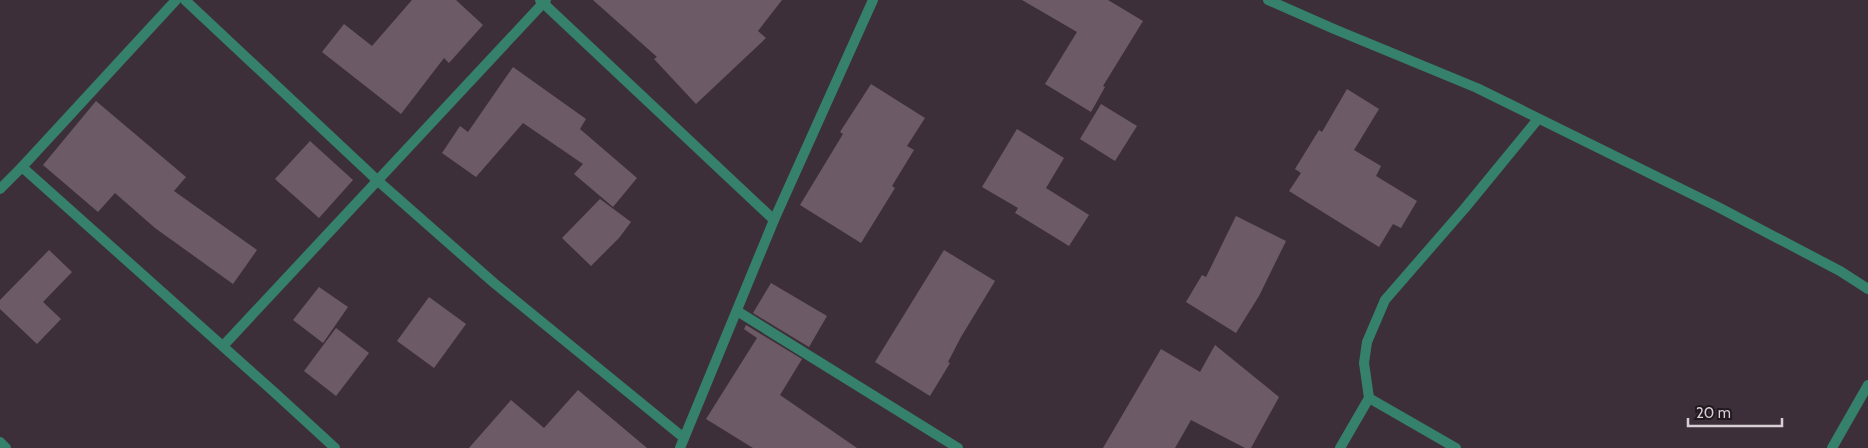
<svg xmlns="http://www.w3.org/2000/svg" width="1868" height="448" viewBox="0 0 1868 448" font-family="Cabin,sans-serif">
  <rect width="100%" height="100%" fill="#3d2f39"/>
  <g fill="#6c5b67">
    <path d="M 412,0 L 456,0 L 483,25 L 449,63 L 444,58 L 401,114 L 322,52 L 344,24 L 372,46 Z"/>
    <path d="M 593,0 L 782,0 L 758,31 L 766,38 L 696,104 L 654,59 L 657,57 Z"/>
    <path d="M 1022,0 L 1108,0 L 1143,21 L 1103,86 L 1105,87 L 1091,112 L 1045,84 L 1077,32 Z"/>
    <path d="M 513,67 L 586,119 L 580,129 L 637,178 L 613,207 L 574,174 L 583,164 L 523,123 L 476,177 L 442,153 L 460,126 L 468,132 Z"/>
    <path d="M 871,84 L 925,118 L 907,146 L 914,150 L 892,186 L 895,188 L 861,243 L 800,205 L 843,134 L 840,132 Z"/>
    <path d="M 1347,89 L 1379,109 L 1354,150 L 1381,166 L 1376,176 L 1417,201 L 1401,228 L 1393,224 L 1379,247 L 1289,191 L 1301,173 L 1295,169 L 1319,130 L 1322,132 Z"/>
    <path d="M 96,101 L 186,177 L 174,191 L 257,250 L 233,284 L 155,228 L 115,193 L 98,212 L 43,165 Z"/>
    <path d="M 1101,104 L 1137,126 L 1115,161 L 1080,139 Z"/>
    <path d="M 1017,129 L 1064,158 L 1046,188 L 1089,215 L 1069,246 L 1015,213 L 1018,208 L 982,187 Z"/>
    <path d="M 310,141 L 353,180 L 319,218 L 275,179 Z"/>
    <path d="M 600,199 L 631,222 L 619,238 L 591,266 L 562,238 Z"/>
    <path d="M 1236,216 L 1286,241 L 1259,296 L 1236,333 L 1186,302 L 1202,275 L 1206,277 Z"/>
    <path d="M 49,250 L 72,272 L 43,302 L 61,319 L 37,344 L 0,309 L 0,300 Z"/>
    <path d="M 944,250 L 995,281 L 961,337 L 948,362 L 950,363 L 930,396 L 875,362 Z"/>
    <path d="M 771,283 L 827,316 L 809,347 L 753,313 Z"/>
    <path d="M 319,287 L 348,307 L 323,343 L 293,320 Z"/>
    <path d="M 429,297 L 466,324 L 434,368 L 397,341 Z"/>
    <path d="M 746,325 L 802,359 L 780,395 L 857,448 L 753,448 L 706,419 L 757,338 L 744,329 Z"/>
    <path d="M 336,328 L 369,353 L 336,396 L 304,371 Z"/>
    <path d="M 1215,345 L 1279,397 L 1251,448 L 1245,448 L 1191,420 L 1175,448 L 1103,448 L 1161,349 L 1200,372 Z"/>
    <path d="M 578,390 L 647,448 L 469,448 L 511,400 L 544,428 Z"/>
  </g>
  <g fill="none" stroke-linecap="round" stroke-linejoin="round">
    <g stroke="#35816c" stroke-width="10">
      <path d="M 185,0 L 377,180 L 494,283 L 684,438"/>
      <path d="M 540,0 L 774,220"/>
      <path d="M 1268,0 L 1334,29 L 1477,88 L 1718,207 L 1840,271 L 1868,289"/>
      <path d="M 22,167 L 176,0"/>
      <path d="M 0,189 L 22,167 L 274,392 L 335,448"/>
      <path d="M 737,311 L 958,448"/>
      <path d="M 223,346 L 546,0"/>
      <path d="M 1369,398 L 1456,448"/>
      <path d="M 0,442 L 6,448"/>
      <path d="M 680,448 L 774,220 L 873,0"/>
      <path d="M 1340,448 L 1369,398 L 1364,363 L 1367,342 L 1385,300 L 1465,208 L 1538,119"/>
      <path d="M 1832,448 L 1868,385"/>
    </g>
  </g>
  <path d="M1688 418v8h94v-8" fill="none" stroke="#d8ced5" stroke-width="2.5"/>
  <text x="1696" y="418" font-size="15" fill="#d8ced5" stroke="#20191e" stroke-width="4" paint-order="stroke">20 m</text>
</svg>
